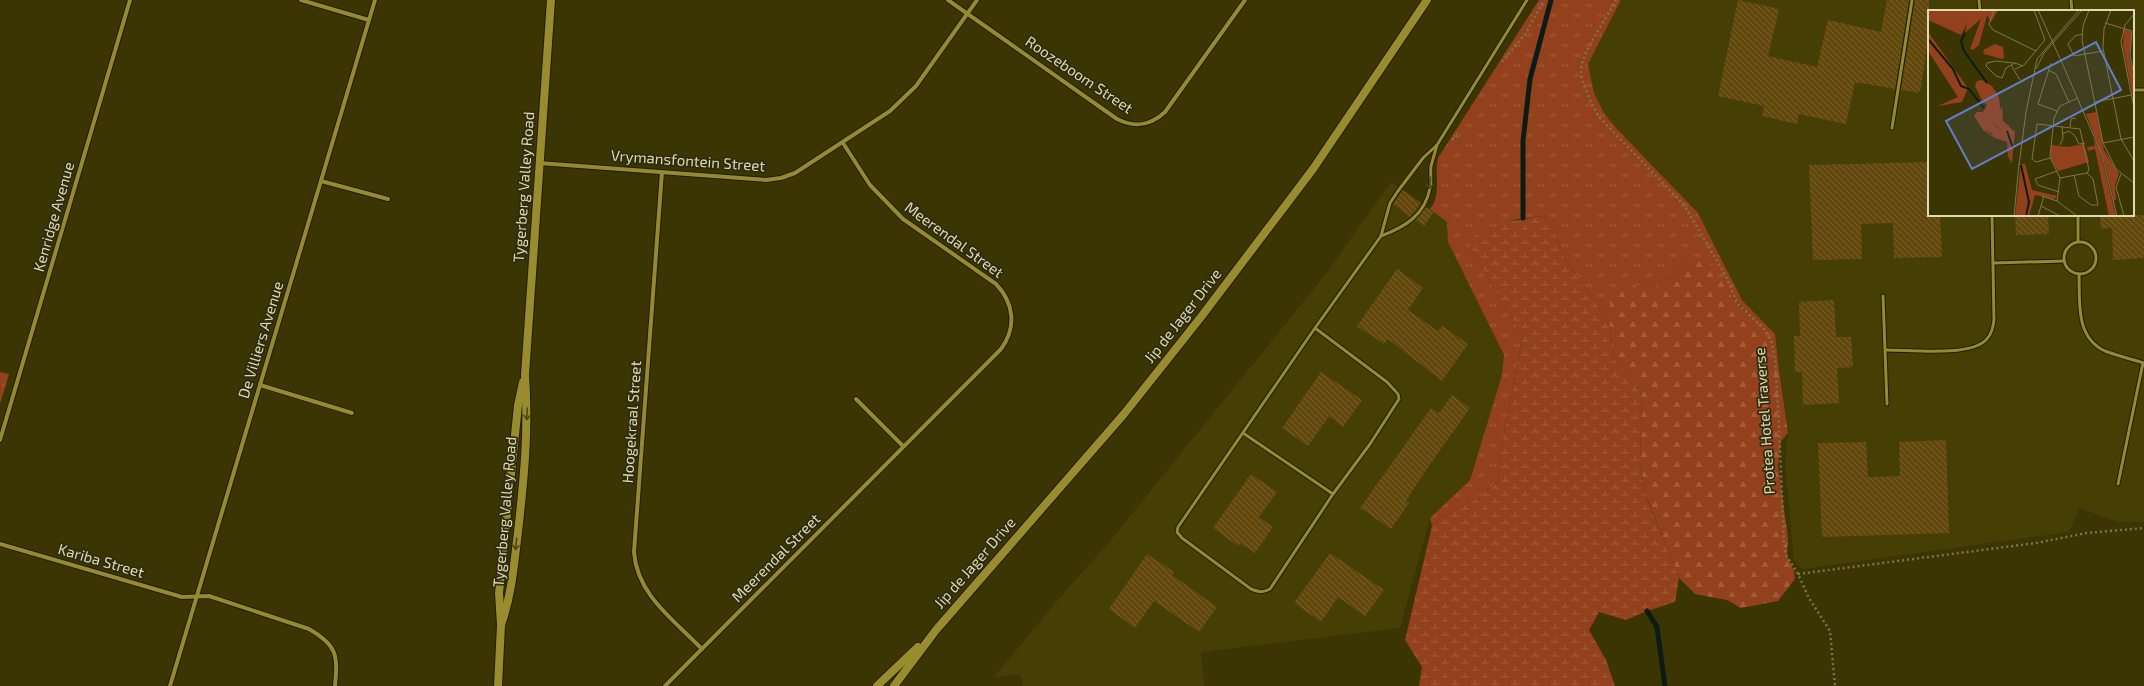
<svg xmlns="http://www.w3.org/2000/svg" width="2144" height="686" viewBox="0 0 2144 686" font-family="'Exo 2',sans-serif">
  <defs>
    <pattern id="grass-tufts" width="24" height="20" patternUnits="userSpaceOnUse"><rect width="24" height="20" fill="#93411d"/><path d="M3 7l-1-3M5 7V3M7 7l1-3M15 17l-1-3M17 17v-4M19 17l1-3" fill="none" stroke="#a25c3b"/></pattern>
    <pattern id="forest-firs" width="22" height="20" patternUnits="userSpaceOnUse"><rect width="22" height="20" fill="#93411d"/><path d="M5 1l3.5 6h-7zM16 11l3.5 6h-7z" fill="#a25c3b"/></pattern>
    <pattern id="wetland-marsh" width="20" height="14" patternUnits="userSpaceOnUse"><rect width="20" height="14" fill="#93411d"/><path d="M1 5h8M5 5V1M11 12h8M15 12V8" fill="none" stroke="#a25c3b"/></pattern>
    <pattern id="building-back-hatch" width="6" height="6" patternUnits="userSpaceOnUse"><rect width="6" height="6" fill="#62480d"/><path d="M-1 5l2 2M0 0l6 6M5-1l2 2" fill="none" stroke="#78622e"/></pattern>
  </defs>
  <rect width="100%" height="100%" fill="#3b3503"/>
  <g fill="#453f06" fill-rule="evenodd">
    <path d="M 1621,0 L 2144,0 L 2144,522 L 2118,522 L 2079,508 L 2069,532 L 1803,569 L 1794,561 L 1785,464 L 1788,433 L 1775,334 L 1742,300 L 1698,213 L 1615,127 L 1604,113 L 1594,93 L 1588,64 ZM 1929,11 L 2133,11 L 2133,215 L 1929,215 Z"/>
    <path d="M 1391,182 L 1448,222 L 1448,242 L 1504,355 L 1502,375 L 1470,480 L 1430,518 L 1400,628 L 1201,652 L 1204,686 L 1023,686 L 1020,674 L 994,677 L 1062,595 L 1111,540 L 1325,275 Z"/>
  </g>
  <g fill="url(#grass-tufts)">
    <path d="M 1539,0 L 1621,0 L 1588,64 L 1594,93 L 1604,113 L 1615,127 L 1698,213 L 1742,300 L 1775,334 L 1779,369 L 1769,360 C 1767,355 1768,349 1766,345 C 1751,308 1718,283 1688,258 L 1676,272 L 1655,287 L 1644,284 L 1610,302 L 1610,328 L 1595,301 L 1566,261 L 1553,229 L 1544,216 L 1517,219 L 1467,241 L 1522,336 L 1516,376 L 1500,453 L 1498,482 L 1472,501 L 1440,518 L 1432,526 L 1430,518 L 1470,480 L 1502,375 L 1504,355 L 1448,242 L 1447,222 L 1430,209 C 1442,194 1434,175 1438,158 Z"/>
    <path d="M 0,372 L 9,374 L 0,404 Z"/>
  </g>
  <path fill="url(#forest-firs)" d="M 1688,258 L 1711,265 L 1732,297 L 1761,329 L 1766,337 L 1769,360 L 1779,369 L 1788,433 L 1781,441 L 1778,465 L 1788,538 L 1787,556 L 1794,571 L 1795,579 L 1778,601 L 1741,608 L 1727,600 L 1695,594 L 1679,578 L 1645,493 L 1640,462 L 1642,394 L 1614,359 L 1610,328 L 1610,302 L 1619,289 L 1644,284 L 1655,287 L 1676,272 Z"/>
  <path fill="url(#wetland-marsh)" d="M 1544,216 L 1553,229 L 1566,261 L 1595,301 L 1610,328 L 1614,359 L 1642,394 L 1640,462 L 1645,494 L 1679,578 L 1675,602 L 1647,611 L 1626,620 L 1599,612 L 1589,630 L 1606,660 L 1615,686 L 1419,686 L 1422,667 L 1405,640 L 1432,526 L 1440,518 L 1472,501 L 1498,482 L 1500,453 L 1516,376 L 1522,336 L 1467,241 C 1491,225 1516,219 1544,216 Z"/>
  <g fill="none" stroke-linecap="round" stroke-linejoin="round">
    <g stroke="#0c1c14" stroke-width="5">
      <path d="M 1523,218 L 1523,141 L 1530,79 L 1551,0"/>
      <path d="M 1647,611 L 1657,627 L 1665,686"/>
    </g>
  </g>
  <g fill="url(#building-back-hatch)">
    <path d="M 1738,0 L 1779,9 L 1768,56 L 1817,67 L 1828,20 L 1881,32 L 1887,0 L 1909,0 L 1895,89 L 1855,82 L 1846,124 L 1799,114 L 1797,124 L 1762,116 L 1764,106 L 1718,96 Z"/>
    <path d="M 1915,0 L 1929,0 L 1929,35 L 1920,93 L 1901,90 Z"/>
    <path d="M 1929,162 L 1929,215 L 1940,215 L 1942,257 L 1894,258 L 1893,223 L 1861,224 L 1862,259 L 1813,260 L 1809,165 Z"/>
    <path d="M 1403,190 L 1421,203 L 1410,217 L 1393,204 Z"/>
    <path d="M 1426,207 L 1434,212 L 1424,226 L 1415,220 Z"/>
    <path d="M 2015,215 L 2048,215 L 2049,234 L 2016,235 Z"/>
    <path d="M 2100,215 L 2144,215 L 2144,258 L 2113,260 L 2112,228 L 2101,229 Z"/>
    <path d="M 1397,269 L 1423,288 L 1408,310 L 1438,331 L 1442,326 L 1468,344 L 1442,381 L 1388,339 L 1384,344 L 1357,326 Z"/>
    <path d="M 1834,300 L 1836,337 L 1851,337 L 1853,367 L 1837,368 L 1839,403 L 1803,405 L 1802,372 L 1795,372 L 1794,336 L 1800,336 L 1799,302 Z"/>
    <path d="M 1321,372 L 1362,400 L 1343,427 L 1329,416 L 1308,446 L 1282,428 Z"/>
    <path d="M 1452,395 L 1470,408 L 1424,473 L 1406,501 L 1409,503 L 1391,529 L 1360,508 L 1431,408 L 1439,413 Z"/>
    <path d="M 1946,440 L 1949,533 L 1822,537 L 1818,443 L 1866,442 L 1868,477 L 1900,476 L 1899,442 Z"/>
    <path d="M 1251,474 L 1277,492 L 1259,517 L 1273,527 L 1255,553 L 1240,543 L 1238,546 L 1213,528 Z"/>
    <path d="M 1330,553 L 1384,590 L 1365,616 L 1338,597 L 1321,622 L 1294,603 Z"/>
    <path d="M 1147,554 L 1174,572 L 1172,575 L 1217,607 L 1199,632 L 1154,601 L 1135,628 L 1109,609 Z"/>
  </g>
  <g fill="none" stroke-linecap="round" stroke-linejoin="round">
    <g stroke="#201d02" stroke-width="5">
      <g id="lane">
        <path d="M 1979,0 L 1980,11"/>
        <path d="M 2071,0 L 2072,11"/>
        <path d="M 2133,90 L 2144,90"/>
        <path d="M 1892,128 L 1912,0"/>
        <path d="M 2078,215 L 2078,241"/>
        <path d="M 1381,236 C 1405,227 1425,215 1430,188 C 1432,181 1430,174 1431,166 C 1433,159 1435,152 1437,145"/>
        <circle cx="2080" cy="258" r="16"/>
        <path d="M 1994,263 L 2064,261"/>
        <path d="M 2079,274 C 2080,302 2075,337 2105,351 C 2118,356 2131,359 2144,363"/>
        <path d="M 1883,296 L 1887,404"/>
        <path d="M 1315,328 L 1387,382 L 1398,394 L 1399,399 L 1370,444 L 1333,494 L 1270,589 C 1263,593 1259,592 1251,589 L 1182,538 L 1177,532 L 1178,527 L 1315,328 L 1381,236 L 1390,203 L 1398,191 L 1423,158 L 1437,145 L 1527,0"/>
        <path d="M 1886,350 C 1911,350 1969,357 1986,340 C 1992,334 1993,327 1994,320 L 1992,215"/>
        <path d="M 1243,433 L 1333,494"/>
        <path d="M 2118,484 L 2143,363"/>
      </g>
    </g>
    <g stroke="#201d02" stroke-width="6">
      <g id="street">
        <path d="M 301,0 L 369,20"/>
        <path d="M 948,0 L 1117,119 C 1135,128 1150,126 1165,112 L 1245,0"/>
        <path d="M 539,163 L 766,180 L 781,178 L 795,173 L 890,111 L 916,86 L 977,0"/>
        <path d="M 662,172 L 634,552 C 637,595 674,620 702,649"/>
        <path d="M 321,181 L 388,199"/>
        <path d="M 260,385 L 352,413"/>
        <path d="M 856,399 L 903,446"/>
        <path d="M 0,440 L 130,0"/>
        <path d="M 0,544 L 182,597 L 209,596 L 309,629 C 337,645 338,655 335,686"/>
        <path d="M 170,686 L 375,0"/>
        <path d="M 665,686 L 1001,349 C 1017,327 1014,303 996,284 L 903,219 L 870,185 L 843,143"/>
      </g>
    </g>
    <g stroke="#201d02" stroke-width="10">
      <g id="secondary">
        <path d="M 501,625 C 512,594 514,564 518,532 C 524,479 529,428 525,375 L 551,0"/>
        <path d="M 498,686 L 501,625 L 499,593 L 518,405 L 523,382"/>
        <path d="M 877,686 L 918,647"/>
        <path d="M 894,686 L 936,630 L 1124,414 L 1201,317 L 1313,169 L 1427,0"/>
      </g>
    </g>
    <g stroke="#7b7648" stroke-width="2.5" stroke-dasharray="2 3" stroke-linecap="butt">
      <path d="M 1616,0 C 1607,18 1583,50 1581,69 C 1580,81 1593,108 1600,118 L 1684,205 L 1726,276 L 1737,303 L 1764,329 L 1771,340 L 1775,359 L 1779,424 L 1784,545 L 1786,555 L 1798,574 L 1809,598 L 1830,631 L 1835,686"/>
      <path d="M 1502,62 L 1526,33 L 1544,0"/>
      <path d="M 1452,139 L 1456,138 L 1458,132"/>
      <path d="M 1798,574 L 2036,543 L 2087,533 L 2144,528"/>
    </g>
    <use href="#lane" stroke="#958a31" stroke-width="3"/>
    <use href="#street" stroke="#958a31" stroke-width="4"/>
    <use href="#secondary" stroke="#988c2e" stroke-width="8"/>
  </g>
  <defs><path id="oneway-shaft" d="M-6 0H5M1.5-3L5.5 0L1.5 3" fill="none" stroke-width="1.6" stroke-linecap="round" stroke-linejoin="round"/></defs>
  <use stroke="#4e4819" href="#oneway-shaft" transform="translate(1430 183) rotate(95)"/>
  <g stroke="#4e4818">
    <use href="#oneway-shaft" transform="translate(527 414) rotate(92)"/>
    <use href="#oneway-shaft" transform="translate(516 544) rotate(97)"/>
  </g>
  <g text-anchor="middle" stroke-width="3.5" stroke-linejoin="round" paint-order="stroke">
    <g font-size="15" fill="#dedab1" stroke="#2f2b0f">
      <text transform="translate(1079 75) rotate(34)" y="5">Roozeboom Street</text>
      <text transform="translate(688 161) rotate(4)" y="5">Vrymansfontein Street</text>
      <text transform="translate(524 187) rotate(-86)" y="5">Tygerberg Valley Road</text>
      <text transform="translate(54 217) rotate(-74)" y="5">Kenridge Avenue</text>
      <text transform="translate(954 240) rotate(36)" y="5">Meerendal Street</text>
      <text transform="translate(1183 316) rotate(-52)" y="5">Jip de Jager Drive</text>
      <text transform="translate(261 340) rotate(-73)" y="5">De Villiers Avenue</text>
      <text transform="translate(1765 421) rotate(-94)" y="5">Protea Hotel Traverse</text>
      <text transform="translate(632 422) rotate(-86)" y="5">Hoogekraal Street</text>
      <text transform="translate(505 512) rotate(-85)" y="5">Tygerberg Valley Road</text>
      <text transform="translate(776 558) rotate(-45)" y="5">Meerendal Street</text>
      <text transform="translate(101 561) rotate(16)" y="5">Kariba Street</text>
      <text transform="translate(975 563) rotate(-49)" y="5">Jip de Jager Drive</text>
    </g>
  </g>
  <g transform="translate(1928 10)">
    <rect width="206" height="206" fill="#3b3503"/>
    <path d="M 0,0 L 42,0 L 43,6 L 33,25 L 0,10 ZM 196,19 L 204,22 L 201,46 L 206,68 L 206,93 L 195,36 ZM 74,96 L 75,111 L 87,122 L 84,153 L 80,147 L 79,132 L 67,128 L 57,122 L 55,120 L 64,125 L 69,117 L 74,120 L 71,102 ZM 168,102 L 176,140 L 191,164 L 187,175 L 188,190 L 186,190 L 177,153 L 158,104 ZM 165,128 L 172,141 L 188,206 L 181,206 L 167,139 L 160,141 L 159,137 L 167,136 ZM 156,134 L 161,152 L 130,161 L 123,149 L 123,135 L 140,137 ZM 93,154 L 97,154 L 104,180 L 129,186 L 127,189 L 107,185 L 101,206 L 87,206 Z" fill="#93411d"/>
    <path d="M 42,0 L 70,0 L 63,12 L 59,5 L 51,35 L 45,40 L 42,39 L 53,9 L 37,23 ZM 0,22 L 40,78 L 34,92 L 10,96 L 30,87 L 0,41 ZM 67,34 L 75,37 L 76,47 L 74,49 L 56,44 L 55,40 ZM 49,102 L 55,102 L 67,115 L 70,120 L 66,124 L 55,120 L 46,106 ZM 96,164 L 104,180 L 104,189 L 100,190 L 100,179 L 94,166 Z" fill="#93411d"/>
    <path d="M 54,70 L 64,76 L 71,87 L 73,110 L 82,117 L 77,122 L 64,113 L 55,102 L 59,95 L 54,91 L 47,76 L 49,71 Z" fill="#93411d"/>
    <path fill="none" stroke="#0c1c14" stroke-width="2" d="M 37,23 L 33,31 L 36,41 L 59,73M 0,29 L 25,59 L 33,76 L 41,79 L 56,98M 79,121 L 85,138M 93,155 L 101,192 L 98,206"/>
    <path fill="none" stroke="#7c7749" stroke-width="1" d="M 66,0 L 61,14 L 65,20 L 108,41M 110,0 L 135,55M 161,0 L 155,16 L 154,30 L 175,133 L 188,159 L 206,173M 183,0 L 176,19 L 175,38 L 193,129 L 206,151M 206,4 L 197,15 L 193,32 L 206,98M 177,13 L 204,21 L 202,45 L 206,66M 154,24 L 147,26 L 140,34 L 146,46 L 175,41M 87,53 L 78,58 L 74,68 L 68,66 L 58,56 L 59,53 L 68,51 L 85,53 L 87,53 L 95,56M 123,53 L 110,94 L 129,101M 83,55 L 92,70M 135,55 L 174,145 L 189,206M 87,59 L 96,55 L 117,30 L 106,0M 108,59 L 116,43 L 154,0M 120,60 L 128,64 L 141,92M 167,92 L 203,85M 142,117 L 143,109 L 148,108M 134,124 L 141,121 L 147,126 L 151,134 L 157,133M 175,133 L 206,127M 132,135 L 135,128 L 134,116M 122,148 L 108,152 L 104,149 L 109,114 L 152,119 L 161,160 L 159,163 L 132,168M 91,155 L 98,102 L 109,49 L 151,0M 129,161 L 107,169 L 110,175 L 131,182M 193,164 L 188,177 L 196,206M 146,165 L 151,186 L 163,195 L 170,195 L 165,169 L 159,163M 114,186 L 129,191 L 149,206M 129,191 L 132,168 L 122,147 L 126,108 L 132,96 L 150,88M 113,196 L 132,206M 86,206 L 91,154M 110,206 L 116,186"/>
    <path fill="#617fca" fill-opacity="0.15" stroke="#617fca" stroke-width="2" d="M 168,32 L 193,80 L 44,159 L 18,111 Z"/>
    <rect width="206" height="206" fill="none" stroke="#dedab1" stroke-width="2"/>
  </g>
</svg>
